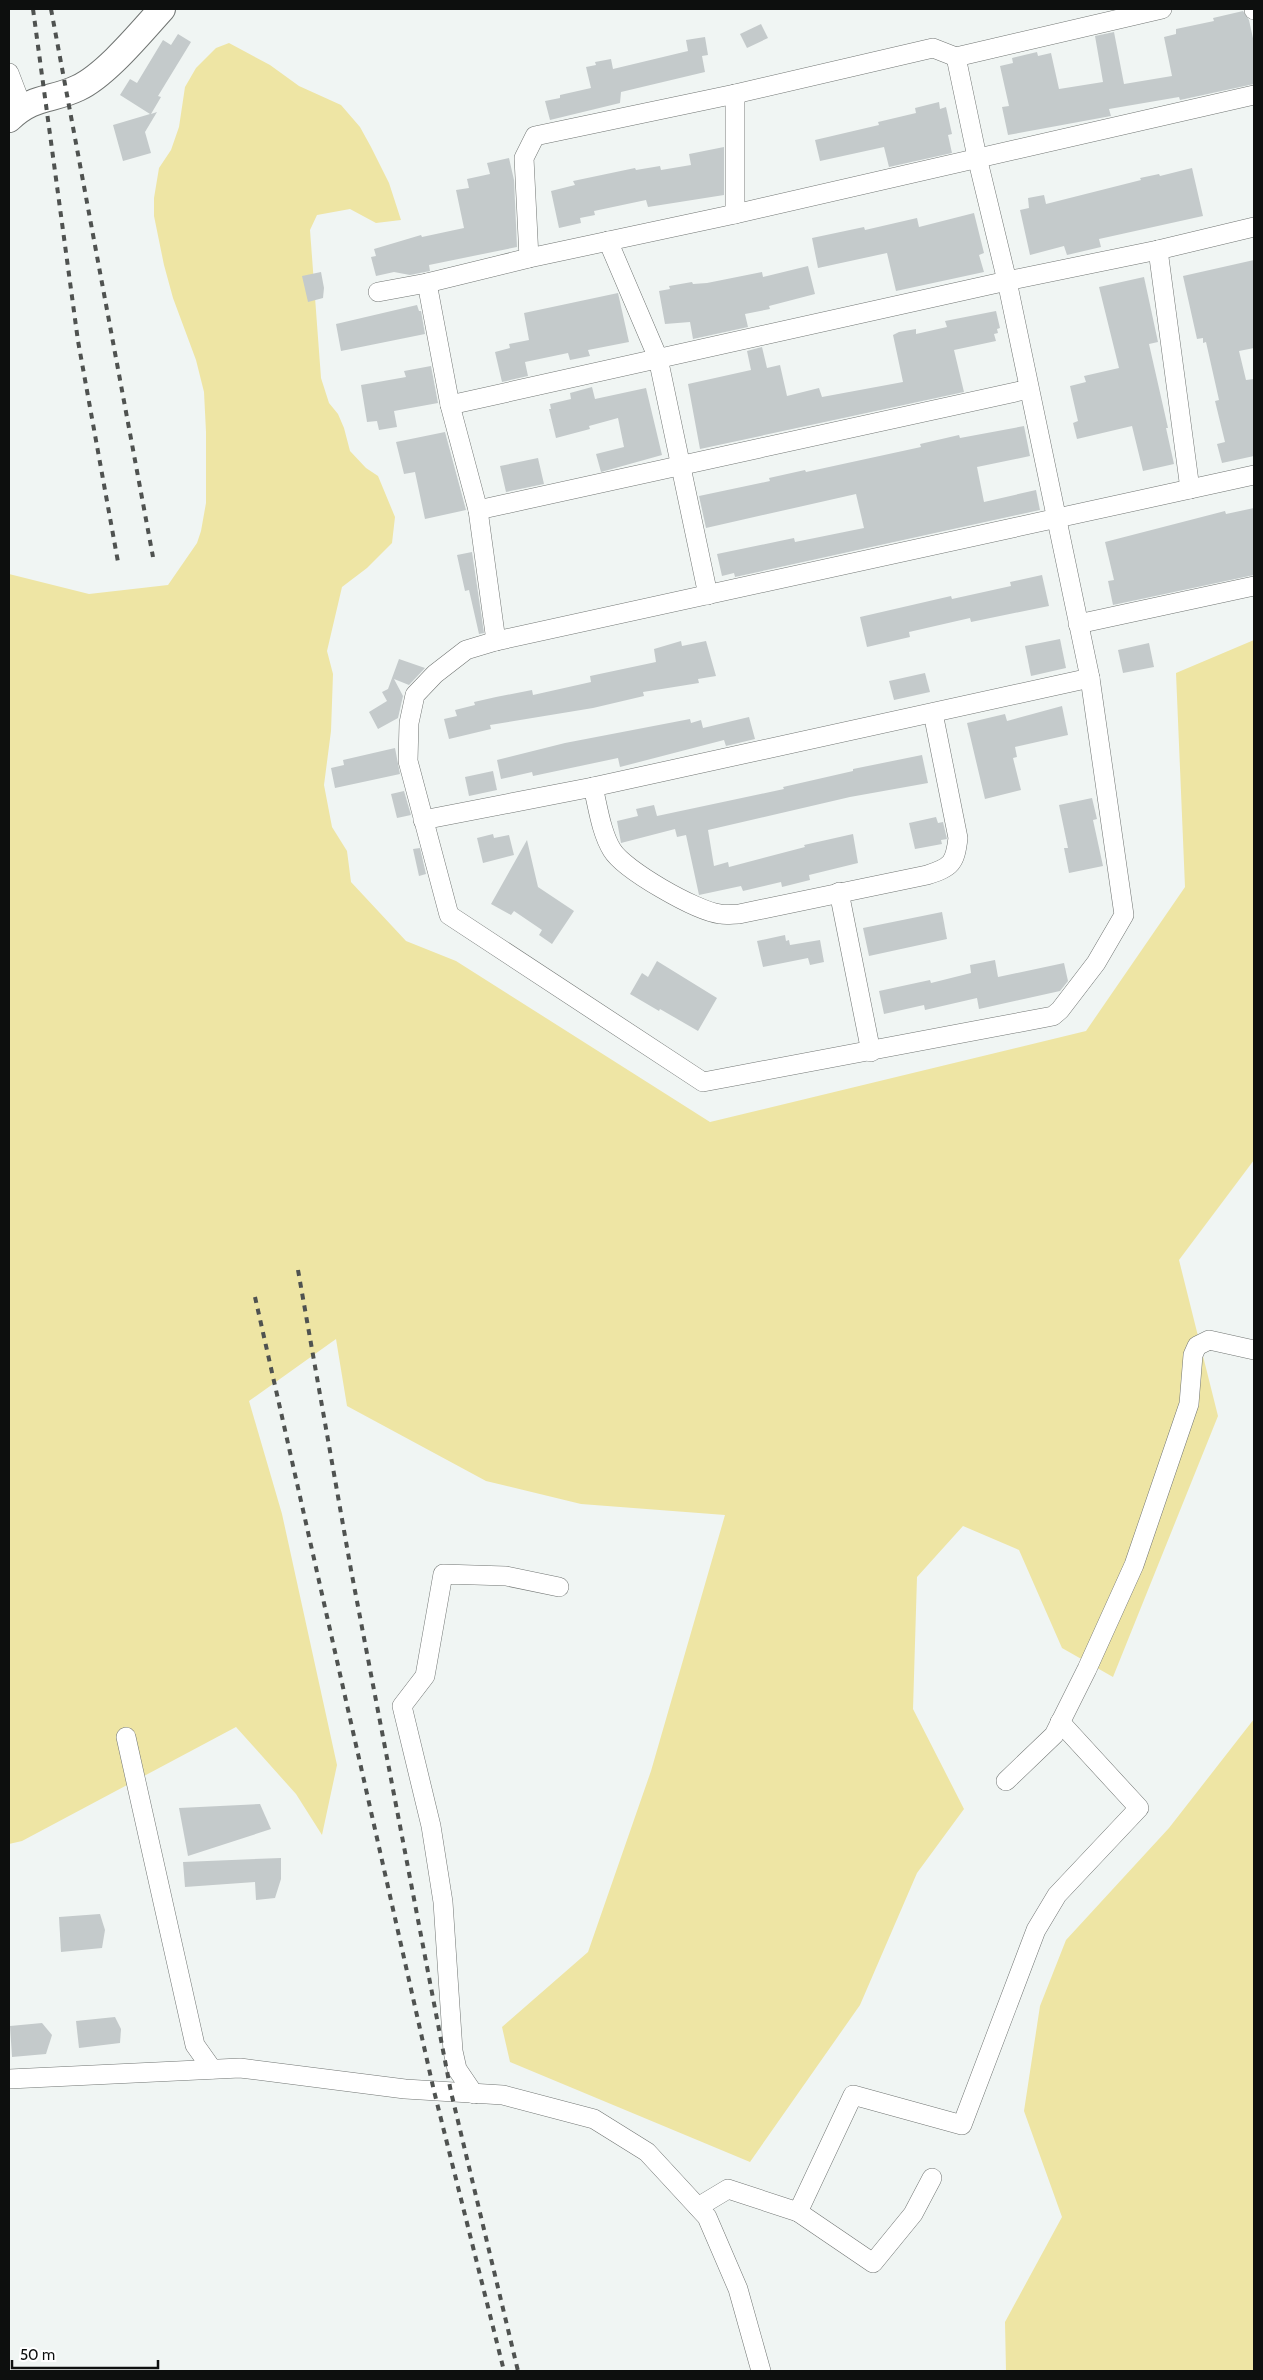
<svg xmlns="http://www.w3.org/2000/svg" width="1263" height="2380" viewBox="0 0 1263 2380" font-family="Cabin,sans-serif">
  <rect width="100%" height="100%" fill="#f0f5f3"/>
  <g fill="#eee5a4">
    <path d="M 229,43 L 270,65 L 299,86 L 341,105 L 360,127 L 371,147 L 389,183 L 401,220 L 376,223 L 350,209 L 317,215 L 310,230 L 321,378 L 329,403 L 338,414 L 344,428 L 350,451 L 366,468 L 378,476 L 395,517 L 392,543 L 367,568 L 342,587 L 327,651 L 333,674 L 331,731 L 324,785 L 332,827 L 347,851 L 351,882 L 406,941 L 456,961 L 710,1122 L 1086,1031 L 1185,887 L 1176,673 L 1254,640 L 1254,1160 L 1179,1260 L 1218,1416 L 1113,1677 L 1062,1648 L 1019,1550 L 963,1526 L 917,1577 L 913,1709 L 964,1809 L 917,1873 L 860,2005 L 750,2162 L 510,2062 L 502,2027 L 588,1952 L 651,1771 L 725,1515 L 581,1504 L 486,1481 L 347,1406 L 336,1339 L 249,1401 L 282,1514 L 337,1765 L 322,1835 L 296,1794 L 236,1727 L 22,1841 L 9,1844 L 9,574 L 89,594 L 168,585 L 197,543 L 201,531 L 206,503 L 206,432 L 204,392 L 196,360 L 173,298 L 164,265 L 154,216 L 154,198 L 159,168 L 171,150 L 179,127 L 185,87 L 196,68 L 216,48 Z"/>
    <path d="M 1254,1719 L 1254,2371 L 1006,2371 L 1005,2322 L 1062,2217 L 1024,2111 L 1040,2006 L 1066,1940 L 1169,1828 Z"/>
  </g>
  <g fill="#c4cacb">
    <path d="M 1243,11 L 1249,20 L 1254,43 L 1254,84 L 1180,100 L 1179,97 L 1109,109 L 1111,116 L 1008,135 L 1002,107 L 1009,106 L 1000,66 L 1013,63 L 1012,58 L 1037,52 L 1038,56 L 1051,53 L 1059,89 L 1103,82 L 1095,36 L 1114,32 L 1124,84 L 1172,76 L 1164,37 L 1176,34 L 1176,29 L 1214,21 L 1213,18 Z"/>
    <path d="M 761,24 L 768,38 L 747,48 L 740,34 Z"/>
    <path d="M 178,34 L 191,42 L 158,96 L 161,97 L 151,114 L 157,112 L 145,132 L 151,153 L 123,161 L 113,125 L 150,114 L 120,95 L 130,79 L 137,83 L 163,40 L 171,45 Z"/>
    <path d="M 705,37 L 708,55 L 702,56 L 705,72 L 621,92 L 620,103 L 550,120 L 545,101 L 560,98 L 560,95 L 591,88 L 586,67 L 596,65 L 595,62 L 611,59 L 613,69 L 688,51 L 686,40 Z"/>
    <path d="M 939,102 L 940,109 L 946,107 L 952,134 L 948,135 L 952,153 L 889,167 L 884,147 L 820,161 L 815,140 L 879,125 L 878,122 L 916,113 L 915,108 Z"/>
    <path d="M 724,147 L 724,195 L 648,207 L 646,200 L 594,211 L 595,215 L 580,218 L 581,223 L 559,228 L 551,191 L 575,185 L 573,181 L 635,168 L 636,170 L 660,166 L 661,170 L 691,165 L 689,154 Z"/>
    <path d="M 509,158 L 514,180 L 517,247 L 429,265 L 430,271 L 410,275 L 394,272 L 376,276 L 371,257 L 376,256 L 374,249 L 421,235 L 422,237 L 464,228 L 456,190 L 469,188 L 467,179 L 490,174 L 487,163 Z"/>
    <path d="M 1192,168 L 1203,216 L 1099,239 L 1101,247 L 1067,255 L 1064,246 L 1030,255 L 1020,210 L 1029,208 L 1028,198 L 1044,195 L 1046,204 L 1141,180 L 1140,178 L 1159,174 L 1160,176 Z"/>
    <path d="M 974,213 L 984,253 L 979,255 L 984,272 L 896,291 L 887,253 L 818,268 L 812,238 L 864,227 L 865,230 L 917,218 L 919,227 Z"/>
    <path d="M 1254,260 L 1254,348 L 1239,351 L 1246,380 L 1254,379 L 1254,456 L 1222,463 L 1217,444 L 1225,442 L 1215,401 L 1219,400 L 1206,342 L 1203,343 L 1203,338 L 1197,339 L 1183,276 Z"/>
    <path d="M 808,266 L 815,294 L 769,306 L 770,309 L 745,314 L 748,327 L 693,339 L 690,322 L 665,324 L 659,291 L 670,289 L 669,286 L 692,282 L 693,284 L 707,283 L 762,272 L 763,277 Z"/>
    <path d="M 321,272 L 324,288 L 323,298 L 308,302 L 302,276 Z"/>
    <path d="M 1144,277 L 1158,342 L 1149,344 L 1168,428 L 1166,428 L 1174,464 L 1143,471 L 1132,426 L 1077,439 L 1073,423 L 1078,421 L 1070,386 L 1086,382 L 1084,376 L 1119,368 L 1099,287 Z"/>
    <path d="M 618,293 L 629,342 L 588,350 L 590,356 L 570,360 L 568,353 L 525,362 L 528,376 L 502,382 L 495,352 L 510,348 L 509,344 L 529,340 L 524,313 Z"/>
    <path d="M 417,305 L 419,311 L 421,311 L 425,334 L 341,351 L 336,324 Z"/>
    <path d="M 996,311 L 1000,328 L 997,329 L 998,333 L 994,334 L 996,341 L 954,350 L 964,392 L 700,449 L 688,384 L 751,370 L 747,351 L 762,347 L 767,368 L 780,365 L 787,396 L 819,388 L 822,397 L 903,382 L 893,335 L 899,332 L 916,329 L 916,334 L 947,327 L 945,321 Z"/>
    <path d="M 431,366 L 438,403 L 394,411 L 397,427 L 379,430 L 377,421 L 367,422 L 361,385 L 406,377 L 404,371 Z"/>
    <path d="M 592,387 L 595,399 L 646,388 L 662,455 L 601,472 L 596,454 L 624,447 L 618,418 L 589,426 L 590,429 L 556,438 L 549,409 L 551,409 L 550,404 L 571,399 L 570,393 Z"/>
    <path d="M 1024,426 L 1030,456 L 977,467 L 984,502 L 1036,490 L 1040,510 L 735,577 L 734,573 L 722,576 L 717,554 L 794,538 L 795,542 L 864,528 L 856,494 L 706,528 L 699,496 L 770,481 L 769,478 L 805,470 L 806,472 L 921,447 L 920,444 L 959,435 L 960,438 Z"/>
    <path d="M 445,432 L 466,510 L 425,519 L 415,472 L 404,474 L 396,442 Z"/>
    <path d="M 538,458 L 544,484 L 506,492 L 500,466 Z"/>
    <path d="M 1254,508 L 1254,575 L 1113,605 L 1108,581 L 1114,580 L 1105,542 L 1225,511 L 1226,514 Z"/>
    <path d="M 472,552 L 484,633 L 479,634 L 469,590 L 465,591 L 457,555 Z"/>
    <path d="M 1042,575 L 1049,606 L 971,622 L 970,618 L 909,632 L 910,637 L 867,647 L 860,617 L 951,596 L 952,599 L 1011,586 L 1010,582 Z"/>
    <path d="M 1060,639 L 1066,668 L 1031,676 L 1025,646 Z"/>
    <path d="M 681,641 L 682,646 L 706,641 L 716,676 L 698,679 L 699,683 L 643,692 L 644,696 L 593,708 L 490,725 L 491,729 L 449,739 L 444,719 L 457,716 L 455,710 L 475,705 L 474,702 L 496,697 L 532,690 L 533,695 L 591,682 L 590,676 L 656,662 L 654,649 Z"/>
    <path d="M 1149,643 L 1154,667 L 1123,673 L 1118,650 Z"/>
    <path d="M 399,659 L 425,668 L 409,685 L 394,679 L 403,696 L 398,718 L 378,729 L 369,712 L 387,701 L 382,692 L 388,689 Z"/>
    <path d="M 925,673 L 930,692 L 894,700 L 889,681 Z"/>
    <path d="M 1062,706 L 1068,735 L 1015,747 L 1017,757 L 1013,758 L 1021,790 L 985,799 L 967,723 L 1005,714 L 1007,721 Z"/>
    <path d="M 749,717 L 755,739 L 726,746 L 724,740 L 620,767 L 618,758 L 533,776 L 532,772 L 501,779 L 497,760 L 565,743 L 690,719 L 691,723 L 701,720 L 703,728 Z"/>
    <path d="M 395,748 L 400,774 L 335,788 L 331,768 L 344,765 L 343,760 Z"/>
    <path d="M 922,755 L 928,783 L 850,797 L 708,830 L 714,866 L 728,862 L 729,867 L 805,847 L 804,845 L 853,834 L 858,863 L 809,875 L 810,880 L 782,887 L 781,882 L 743,891 L 741,886 L 699,895 L 686,835 L 677,837 L 675,829 L 621,843 L 617,821 L 638,816 L 636,809 L 654,805 L 657,816 L 784,789 L 783,787 L 853,771 L 853,769 Z"/>
    <path d="M 493,771 L 497,790 L 469,796 L 465,777 Z"/>
    <path d="M 404,791 L 411,815 L 397,818 L 391,794 Z"/>
    <path d="M 1092,798 L 1097,819 L 1093,820 L 1103,866 L 1069,873 L 1064,848 L 1068,848 L 1059,805 Z"/>
    <path d="M 936,817 L 938,823 L 943,822 L 947,839 L 941,840 L 942,844 L 915,849 L 909,823 Z"/>
    <path d="M 493,834 L 494,838 L 509,835 L 514,855 L 483,863 L 477,838 Z"/>
    <path d="M 527,840 L 538,887 L 574,911 L 552,944 L 539,935 L 542,930 L 514,911 L 511,915 L 491,904 Z"/>
    <path d="M 420,848 L 426,874 L 419,876 L 413,849 Z"/>
    <path d="M 942,912 L 947,939 L 869,956 L 863,928 Z"/>
    <path d="M 785,935 L 786,941 L 789,940 L 790,945 L 820,940 L 824,962 L 810,965 L 808,958 L 763,967 L 757,941 Z"/>
    <path d="M 995,960 L 998,977 L 1064,963 L 1068,981 L 1060,991 L 979,1009 L 977,998 L 925,1010 L 924,1005 L 884,1014 L 879,991 L 930,980 L 931,983 L 971,973 L 970,965 Z"/>
    <path d="M 657,961 L 717,998 L 698,1031 L 660,1009 L 659,1011 L 630,994 L 642,973 L 648,977 Z"/>
    <path d="M 260,1804 L 271,1829 L 188,1856 L 179,1808 Z"/>
    <path d="M 281,1858 L 281,1879 L 275,1898 L 256,1900 L 255,1882 L 185,1887 L 183,1862 Z"/>
    <path d="M 100,1914 L 105,1930 L 102,1948 L 61,1952 L 59,1917 Z"/>
    <path d="M 115,2017 L 121,2029 L 120,2043 L 79,2048 L 76,2021 Z"/>
    <path d="M 42,2023 L 52,2035 L 46,2054 L 12,2057 L 10,2026 Z"/>
  </g>
  <g fill="none" stroke-linecap="round" stroke-linejoin="round">
    <g stroke="#717573" stroke-width="20">
      <g id="street">
        <path d="M 1254,9 L 1254,10"/>
        <path d="M 956,57 L 977,157 L 1007,281 L 1090,678 L 1124,915 L 1096,963 L 1060,1010 L 1053,1016 L 703,1082 L 449,915 L 408,761 L 409,723 L 415,695 L 435,674 L 466,650 L 496,641 L 1254,475"/>
        <path d="M 9,73 L 22,107"/>
        <path d="M 735,214 L 735,94"/>
        <path d="M 608,241 L 658,358 L 708,595"/>
        <path d="M 1158,250 L 1190,489"/>
        <path d="M 529,258 L 524,158 L 535,136 L 735,94 L 933,48 L 956,57 L 1162,9"/>
        <path d="M 378,292 L 427,283"/>
        <path d="M 450,405 L 1007,281 L 1158,250 L 1254,227"/>
        <path d="M 478,510 L 1029,389"/>
        <path d="M 1078,624 L 1254,586"/>
        <path d="M 496,641 L 478,510 L 450,405 L 427,283 L 529,258 L 735,214 L 1254,95"/>
        <path d="M 593,787 C 598,807 601,832 612,850 C 624,870 696,911 720,914 C 726,915 733,914 739,914 L 927,875 C 952,867 955,863 958,838 L 933,713"/>
        <path d="M 423,820 L 593,787 L 1090,678"/>
        <path d="M 839,892 L 871,1052"/>
        <path d="M 126,1737 L 195,2045 L 212,2069"/>
        <path d="M 1006,1781 L 1054,1735 L 1087,1669 L 1134,1565 L 1189,1404 L 1193,1355 L 1197,1346 L 1209,1340 L 1254,1350"/>
        <path d="M 9,2079 L 240,2068 L 405,2089 L 503,2095 L 594,2119 L 647,2152 L 707,2217 L 738,2289 L 761,2371"/>
        <path d="M 474,2094 L 457,2069 L 453,2051 L 443,1902 L 431,1826 L 402,1706 L 425,1676 L 443,1574 L 506,1576 L 559,1587"/>
        <path d="M 698,2207 L 728,2189 L 798,2212 L 853,2095 L 962,2125 L 1036,1930 L 1057,1895 L 1139,1808 L 1060,1722"/>
        <path d="M 798,2212 L 873,2263 L 913,2214 L 932,2178"/>
      </g>
    </g>
    <g stroke="#717573" stroke-width="28">
      <path id="secondary" d="M 9,119 C 34,95 51,101 78,88 C 106,75 141,32 162,9"/>
    </g>
    <use href="#street" stroke="#fff" stroke-width="19"/>
    <use href="#secondary" stroke="#fff" stroke-width="26"/>
    <g stroke="#4f5250" stroke-width="4" stroke-dasharray="6 6" stroke-linecap="butt">
      <path d="M 33,9 L 78,341 L 118,562"/>
      <path d="M 51,9 L 153,557"/>
      <path d="M 298,1270 L 351,1570 L 451,2092 L 518,2371"/>
      <path d="M 255,1297 L 434,2091 L 504,2371"/>
    </g>
  </g>
  <rect width="1263" height="2380" fill="none" stroke="#0d0f0e" stroke-width="20"/>
  <path d="M12 2360v8h146v-8" fill="none" stroke="#0d0f0e" stroke-width="2.5"/>
  <text x="20" y="2360" font-size="15" fill="#0d0f0e" stroke="#ffffff" stroke-width="4" paint-order="stroke">50 m</text>
</svg>
